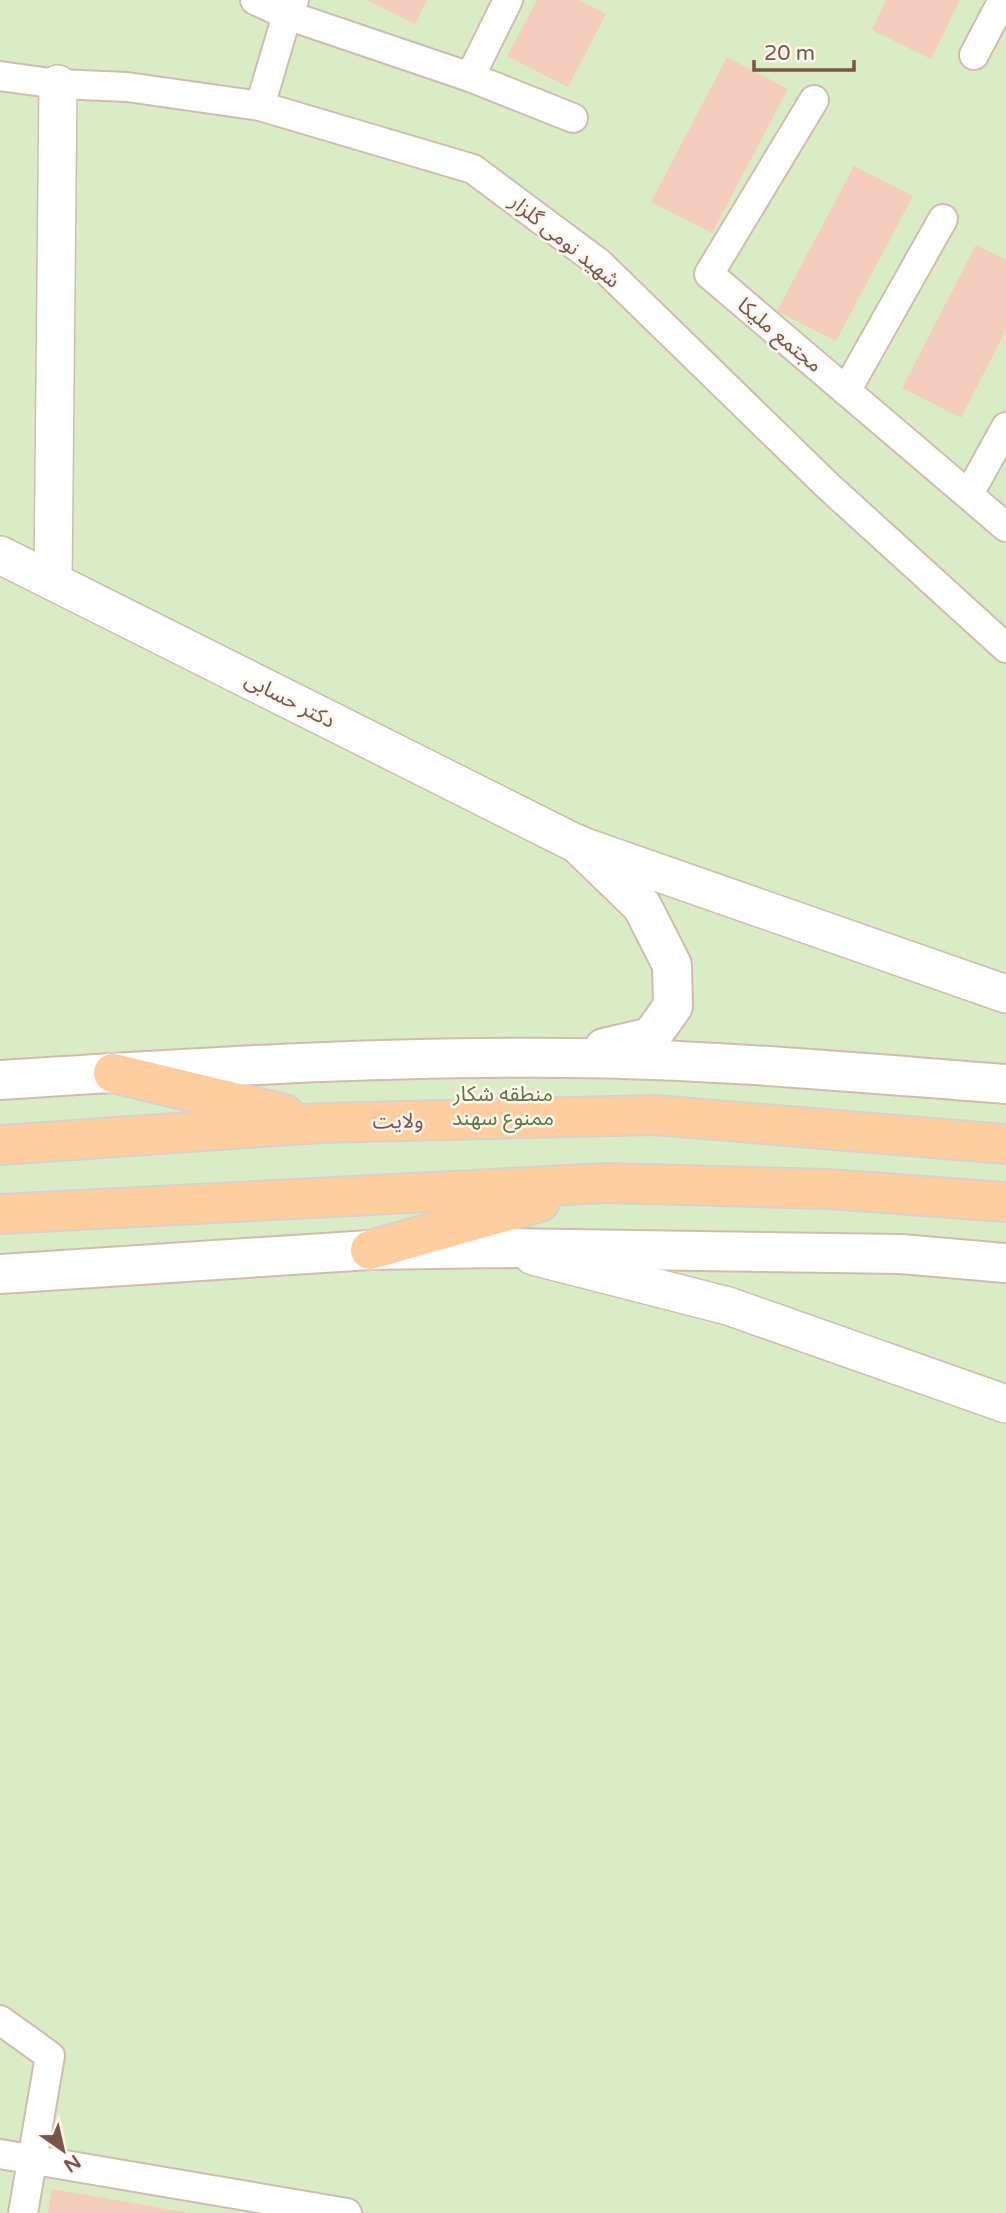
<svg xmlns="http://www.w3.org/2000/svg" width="1006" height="2213" viewBox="0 0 1006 2213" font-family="'Varela Round','Noto Sans Arabic',sans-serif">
  <rect width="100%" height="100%" fill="#fdf2e8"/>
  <rect fill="#daecc5" x="0" y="0" width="1006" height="2213"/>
  <g fill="#f4ccbe">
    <path d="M 367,0 L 427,0 L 415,24 Z"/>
    <path d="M 537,0 L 579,0 L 606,14 L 568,87 L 507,56 Z"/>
    <path d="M 886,0 L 960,0 L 931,59 L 872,30 Z"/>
    <path d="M 727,57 L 788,89 L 712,233 L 651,202 Z"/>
    <path d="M 854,166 L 913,196 L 836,341 L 777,311 Z"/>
    <path d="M 976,245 L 1006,260 L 1006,330 L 961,418 L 902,388 Z"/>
    <path d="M 52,2189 L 185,2212 L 185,2213 L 48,2213 Z"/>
  </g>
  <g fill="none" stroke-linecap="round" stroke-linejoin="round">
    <g stroke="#d3baaf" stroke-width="32">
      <g id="minor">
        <path d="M 255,0 L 287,15 L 470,77 L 573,118"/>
        <path d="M 974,55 L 1003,0"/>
        <path d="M 0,76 L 58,84 L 127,87 L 260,106 L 473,169 L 599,263 L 828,486 L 1006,648"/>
        <path d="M 470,77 L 508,0"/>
        <path d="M 814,100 L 709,274 L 1006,527"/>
        <path d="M 260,106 L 287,15 L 294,0"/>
        <path d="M 846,391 L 943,219"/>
        <path d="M 969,494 L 1006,427"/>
        <path d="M 0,2020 L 50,2056 L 23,2213"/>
        <path d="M 0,2154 L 347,2213"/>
      </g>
    </g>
    <g stroke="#d3baaf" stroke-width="40">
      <g id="tertiary">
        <path d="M 0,555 L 579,845 L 1006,994"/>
        <path d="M 53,581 L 58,84"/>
        <path d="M 533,1256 L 728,1306 L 1006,1404"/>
      </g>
    </g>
    <g stroke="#d6b9ac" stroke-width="42">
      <g id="secondary">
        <path d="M 579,845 L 642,906 L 672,965 L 673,1006 L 651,1037 L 604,1048"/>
        <path d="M 0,1080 C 188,1068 378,1056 567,1058 C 714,1059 860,1073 1006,1084"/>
        <path d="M 0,1274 L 370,1250 L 501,1248 L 901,1254 L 1006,1263"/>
      </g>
    </g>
    <g stroke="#d9cfcc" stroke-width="42">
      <g id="primary">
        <path d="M 113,1073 L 284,1114"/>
        <path d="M 0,1145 L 320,1123 L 655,1115 L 1006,1144"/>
        <path d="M 0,1214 L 606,1183 L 829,1189 L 1006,1202"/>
        <path d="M 370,1250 L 540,1202"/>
      </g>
    </g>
    <use href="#minor" stroke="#fff" stroke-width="28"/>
    <use href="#tertiary" stroke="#fff" stroke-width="37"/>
    <use href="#secondary" stroke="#fff" stroke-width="38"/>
    <use href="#primary" stroke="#fdcc9f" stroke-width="38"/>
  </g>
  <g text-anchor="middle" stroke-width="5" stroke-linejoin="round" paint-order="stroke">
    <g font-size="21" fill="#79544a" stroke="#fff6ef">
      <text transform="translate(565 241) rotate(39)" y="7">شهید نومی گلزار</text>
      <text transform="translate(780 335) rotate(40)" y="7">مجتمع ملیکا</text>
      <text transform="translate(290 700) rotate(27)" y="7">دکتر حسابی</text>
      <text transform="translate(398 1121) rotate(-1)" y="7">ولایت</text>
    </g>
    <g font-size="21" fill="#58793f" stroke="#fff6ef">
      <text x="503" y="1101">منطقه شکار<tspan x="503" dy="24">ممنوع سهند</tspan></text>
    </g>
  </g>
  <g transform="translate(63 2150) rotate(146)" stroke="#fff6ef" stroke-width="5" paint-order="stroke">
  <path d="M0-5L12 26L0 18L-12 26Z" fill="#79544a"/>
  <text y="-10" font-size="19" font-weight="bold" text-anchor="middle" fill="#79544a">N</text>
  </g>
  <path d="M754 60v10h100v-10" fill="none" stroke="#79544a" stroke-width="3.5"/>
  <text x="764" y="60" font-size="21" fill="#79544a" stroke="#fff6ef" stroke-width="5" paint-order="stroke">20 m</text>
</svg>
